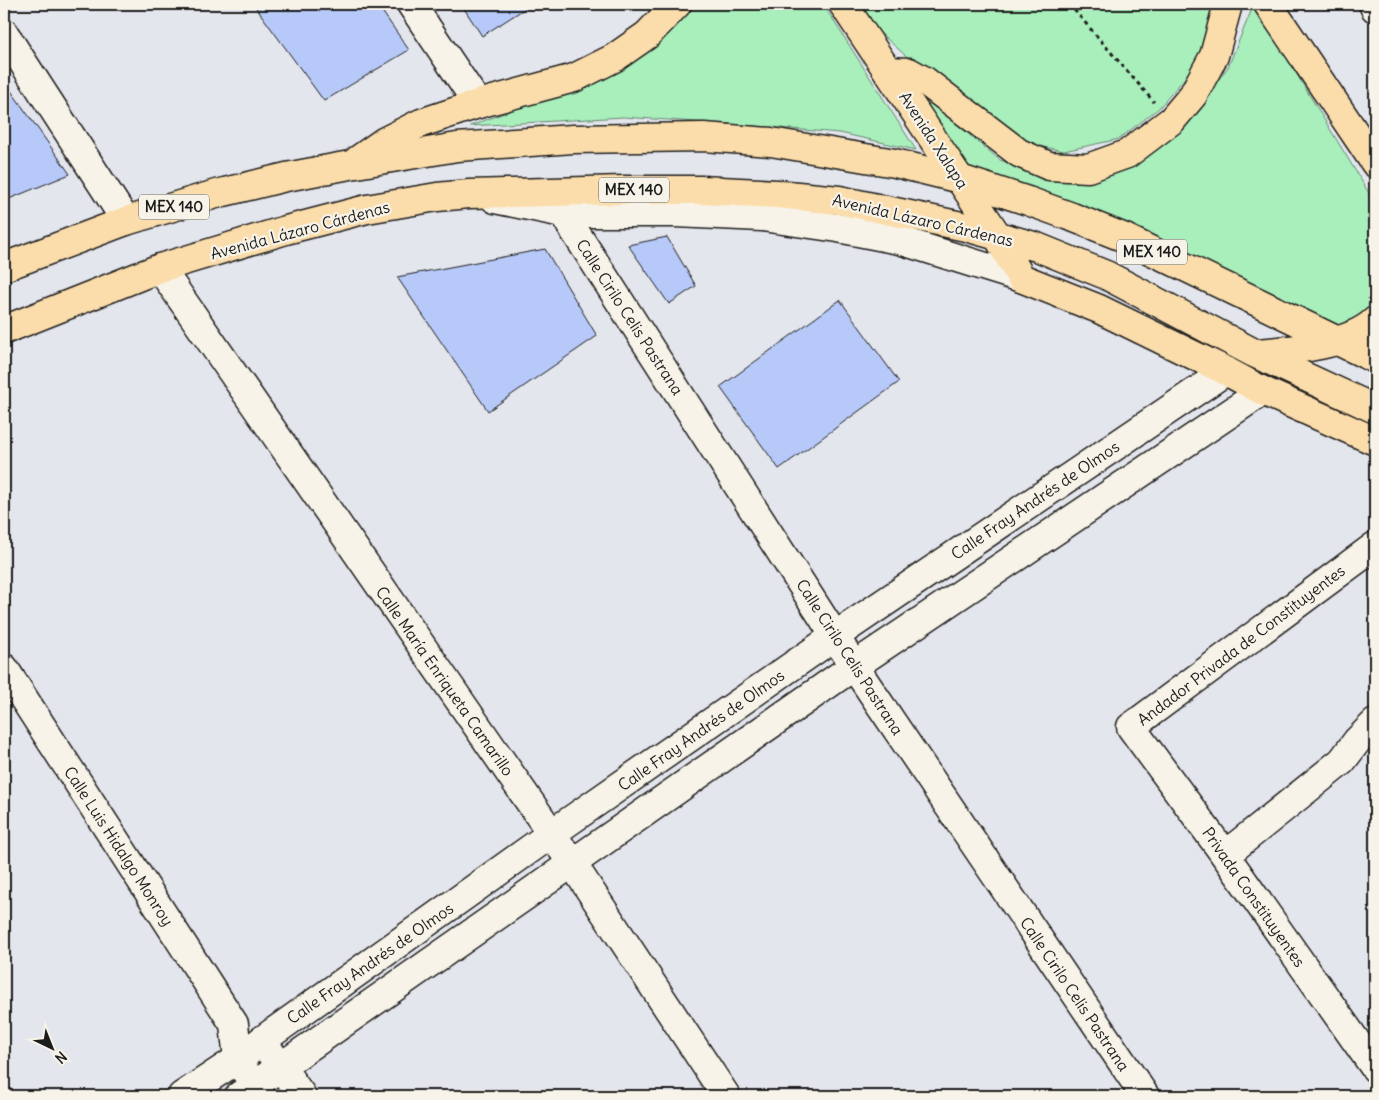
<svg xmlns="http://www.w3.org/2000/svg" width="1379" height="1100" viewBox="0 0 1379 1100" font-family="Delius,sans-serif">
  <rect width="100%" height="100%" fill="#e4e6ed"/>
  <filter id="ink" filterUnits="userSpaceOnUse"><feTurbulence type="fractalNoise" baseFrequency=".02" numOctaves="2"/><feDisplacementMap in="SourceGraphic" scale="10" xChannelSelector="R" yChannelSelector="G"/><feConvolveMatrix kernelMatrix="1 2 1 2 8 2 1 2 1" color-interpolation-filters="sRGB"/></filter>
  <g filter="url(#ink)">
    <g fill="#a8efbc" stroke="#62866c">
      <path d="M 691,4 L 823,4 L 916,150 L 840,133 L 742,125 L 623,117 L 470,126 L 612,72 L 685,14 Z"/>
      <path d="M 853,4 L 1223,4 L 1196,65 L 1159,108 L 1119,139 L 1064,151 L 1009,140 L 961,105 L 859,14 Z"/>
      <path d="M 1254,4 L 1375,203 L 1375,299 L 1360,322 L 1331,333 L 982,187 L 909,91 L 914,89 L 1000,160 L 1060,182 L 1119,171 L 1179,132 L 1228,67 Z"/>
    </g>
    <g fill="#b6c9f9" stroke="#1c1c1c">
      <path d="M 255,4 L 377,4 L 409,50 L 324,101 L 254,5 Z"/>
      <path d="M 461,4 L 532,4 L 482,36 Z"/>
      <path d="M 4,81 L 70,174 L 4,201 Z"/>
      <path d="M 667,237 L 696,286 L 669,304 L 628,245 Z"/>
      <path d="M 545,249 L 597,336 L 488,411 L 397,277 Z"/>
      <path d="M 840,300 L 899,382 L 779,469 L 720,387 Z"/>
    </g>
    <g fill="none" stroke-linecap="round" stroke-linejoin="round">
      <g stroke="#1c1c1c" stroke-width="31">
        <g id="minor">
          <path d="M 411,4 L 478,104"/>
          <path d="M 1373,4 L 1375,8"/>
          <path d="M 4,33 L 126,221"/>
          <path d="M 495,199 L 563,213 L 676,213 L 762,217 L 838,228 L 899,240 L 1021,278"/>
          <path d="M 563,213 L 854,666 L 1145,1096"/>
          <path d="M 160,268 L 572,863 L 726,1096"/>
          <path d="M 1375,546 L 1131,727 L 1225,855 L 1375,1068"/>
          <path d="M 4,668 L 234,1024 L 238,1059 L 245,1071"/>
          <path d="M 1225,855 L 1342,761 L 1357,741 L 1375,723"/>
          <path d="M 270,1052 L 302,1096"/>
          <path d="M 182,1096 L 238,1059 L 261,1041 L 551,834 L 835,636 L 1226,371"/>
          <path d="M 239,1096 L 854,666 L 1263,391"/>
        </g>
      </g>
      <g stroke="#1c1c1c" stroke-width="31">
        <g id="major">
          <path d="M 843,4 L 997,235 L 1021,278 L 1099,309 L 1226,371 L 1263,391 L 1375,441"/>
          <path d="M 1268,4 L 1375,163"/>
          <path d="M 888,71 L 909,72 L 925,81 L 1019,153 L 1049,166 L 1088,168 L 1127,154 L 1172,120 L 1193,95 L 1214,56 L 1228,4"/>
        </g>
      </g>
      <g stroke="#1c1c1c" stroke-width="31">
        <g id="highway">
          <path d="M 358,160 L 385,141 L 421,123 L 478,104 L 574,78 L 614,58 L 647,35 L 677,4"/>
          <path d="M 4,267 L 126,221 L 216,194 L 286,177 L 350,165 L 457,147 L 573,139 L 704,137 L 771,142 L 895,163 L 960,179 L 1028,201 L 1072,217 L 1125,238 L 1375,359"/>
          <path d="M 4,330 L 160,268 L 286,230 L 367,209 L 437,197 L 469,194 L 624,190 L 701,190 L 777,194 L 839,200 L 966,227 L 1037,247 L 1106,275 L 1254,353 L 1375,409"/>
          <path d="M 1256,353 C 1292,350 1348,346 1375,321"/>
        </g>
      </g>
      <path stroke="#1c1c1c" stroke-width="3" stroke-dasharray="4 4" stroke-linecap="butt" d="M 1069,4 L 1154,102"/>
      <use href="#minor" stroke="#f7f3e8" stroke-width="28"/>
      <use href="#major" stroke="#fbddab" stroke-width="28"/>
      <use href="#highway" stroke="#fbddab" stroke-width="28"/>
    </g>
  </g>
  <g text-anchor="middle" stroke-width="4.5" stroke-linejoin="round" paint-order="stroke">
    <g fill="#f7f3e8" stroke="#5e5c59" stroke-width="1">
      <rect x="599" y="177.5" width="70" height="25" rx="4"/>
      <rect x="139" y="194.5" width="70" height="25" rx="4"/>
      <rect x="1117" y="239.5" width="70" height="25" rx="4"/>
    </g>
    <g font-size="15" font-weight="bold" fill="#1c1c1c">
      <text x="634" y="195">MEX 140</text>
      <text x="174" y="212">MEX 140</text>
      <text x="1152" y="257">MEX 140</text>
    </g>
    <g font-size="16" fill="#1c1c1c" stroke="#f7f3e8">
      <text transform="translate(934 140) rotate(57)" y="6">Avenida Xalapa</text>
      <text transform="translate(923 220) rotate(13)" y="6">Avenida Lázaro Cárdenas</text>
      <text transform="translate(300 230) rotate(-15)" y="6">Avenida Lázaro Cárdenas</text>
      <text transform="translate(630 317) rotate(57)" y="6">Calle Cirilo Celis Pastrana</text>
      <text transform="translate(1035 500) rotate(-34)" y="6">Calle Fray Andrés de Olmos</text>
      <text transform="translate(1241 645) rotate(-37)" y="6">Andador Privada de Constituyentes</text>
      <text transform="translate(850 657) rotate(57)" y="6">Calle Cirilo Celis Pastrana</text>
      <text transform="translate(445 681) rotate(55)" y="6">Calle María Enriqueta Camarillo</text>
      <text transform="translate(701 730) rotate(-35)" y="6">Calle Fray Andrés de Olmos</text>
      <text transform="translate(119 846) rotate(57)" y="6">Calle Luis Hidalgo Monroy</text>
      <text transform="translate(1254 897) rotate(55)" y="6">Privada Constituyentes</text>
      <text transform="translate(370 963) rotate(-35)" y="6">Calle Fray Andrés de Olmos</text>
      <text transform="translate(1075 994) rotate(56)" y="6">Calle Cirilo Celis Pastrana</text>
    </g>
  </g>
  <rect width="1379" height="1100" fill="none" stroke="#f7f3e8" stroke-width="20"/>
  <rect x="10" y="10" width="1359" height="1080" fill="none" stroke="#1c1c1c" stroke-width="2" filter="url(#ink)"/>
  <g transform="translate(52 1048) rotate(137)" stroke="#f7f3e8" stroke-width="4" paint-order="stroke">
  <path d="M0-4L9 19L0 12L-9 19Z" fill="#1c1c1c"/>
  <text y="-8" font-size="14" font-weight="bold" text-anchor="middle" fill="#1c1c1c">N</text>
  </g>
</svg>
